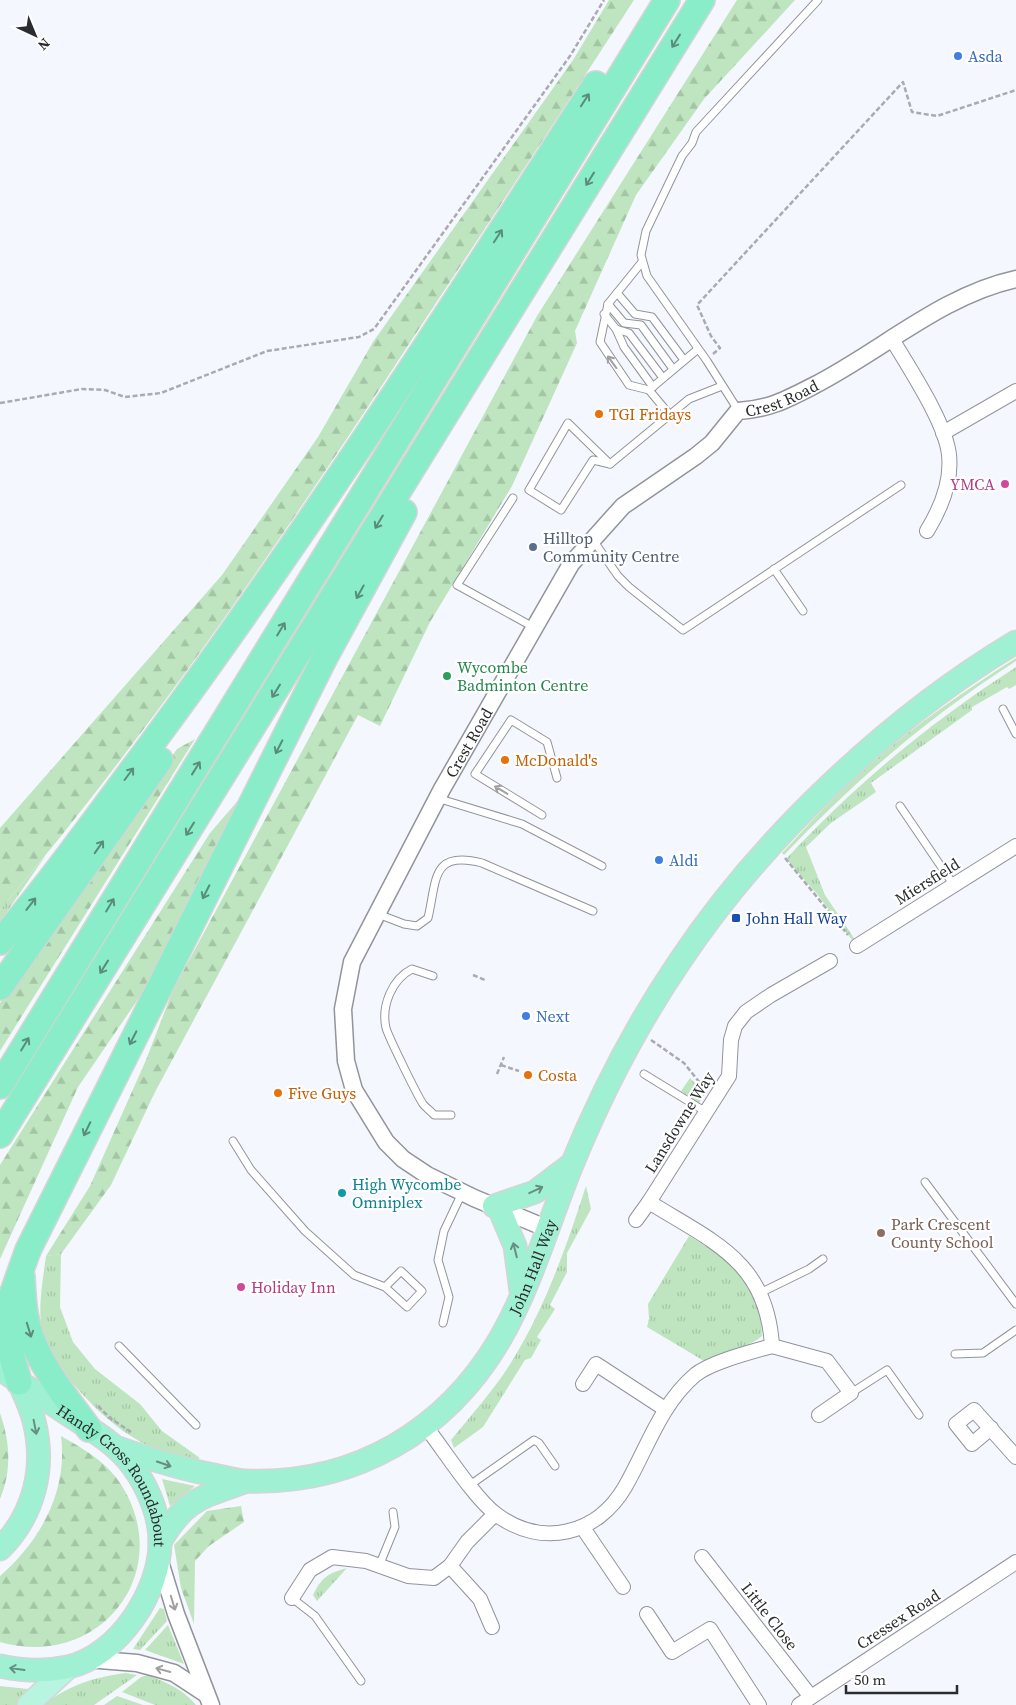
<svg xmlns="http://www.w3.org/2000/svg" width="1016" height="1705" viewBox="0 0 1016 1705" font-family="'Source Serif 4',serif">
  <defs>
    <pattern id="grass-tufts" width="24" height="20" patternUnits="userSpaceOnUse" patternTransform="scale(1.25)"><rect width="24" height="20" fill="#bee5bf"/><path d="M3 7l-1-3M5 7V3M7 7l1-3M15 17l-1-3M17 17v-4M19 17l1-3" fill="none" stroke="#a3c5a4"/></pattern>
    <pattern id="forest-firs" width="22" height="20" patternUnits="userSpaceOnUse" patternTransform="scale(1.25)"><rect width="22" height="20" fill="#bee5bf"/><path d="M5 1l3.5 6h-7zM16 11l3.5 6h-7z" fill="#a3c5a4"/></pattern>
  </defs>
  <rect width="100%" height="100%" fill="#f5f7fe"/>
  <g fill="url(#grass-tufts)">
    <path d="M 1016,658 L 1016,661 C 926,719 858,778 784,855 L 782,853 C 811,822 839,791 871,764 C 916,724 966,690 1016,658 Z"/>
    <path d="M 1016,667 L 1016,685 L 1009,689 L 1007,687 L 972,707 L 972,710 L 871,783 L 876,792 L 831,823 L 806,847 L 825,895 L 852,935 L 854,939 L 852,940 L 817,894 L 786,859 C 857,783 928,724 1016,667 Z"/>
    <path d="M 46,855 L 4,916 L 0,922 L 0,910 Z"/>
    <path d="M 690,1078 L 705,1094 L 699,1103 L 681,1091 Z"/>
    <path d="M 586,1186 L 591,1209 L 567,1253 L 567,1272 L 550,1305 L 555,1309 L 537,1337 L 541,1340 L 531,1358 L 525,1360 L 483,1427 L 454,1448 L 451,1440 C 472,1414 495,1389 512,1361 C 545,1308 567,1245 586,1186 Z"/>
    <path d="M 689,1236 C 733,1262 761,1280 762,1336 C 751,1346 720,1355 704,1361 L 647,1327 L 649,1319 L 648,1304 Z"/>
    <path d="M 61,1254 L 60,1307 L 73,1342 L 95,1369 L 140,1404 L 162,1431 L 200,1458 L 189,1463 C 133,1445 98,1416 63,1371 C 57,1363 48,1354 45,1346 C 36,1315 42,1286 46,1256 Z"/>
    <path d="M 162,1479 L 195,1486 L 170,1506 Z"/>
    <path d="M 347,1568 L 317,1601 L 313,1595 C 321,1578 328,1573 347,1568 Z"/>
    <path d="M 160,1608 L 164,1609 L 167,1621 L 140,1650 L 133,1649 Z"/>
    <path d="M 168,1625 L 184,1664 L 145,1650 Z"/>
    <path d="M 126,1673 L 137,1675 L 94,1705 L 43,1705 C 69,1685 94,1677 126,1673 Z"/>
    <path d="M 148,1675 C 167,1683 183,1689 196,1705 L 155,1705 L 122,1692 L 141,1677 Z"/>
    <path d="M 0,1686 L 28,1689 L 29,1693 L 18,1705 L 0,1705 Z"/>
    <path d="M 117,1696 L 143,1705 L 104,1705 Z"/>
  </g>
  <g fill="url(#forest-firs)">
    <path d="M 609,0 L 634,0 C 560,114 486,227 411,341 C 283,537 152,731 0,910 L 0,828 L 222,575 L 318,437 L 373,342 L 573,60 Z"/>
    <path d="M 737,0 L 795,0 L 704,99 L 636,195 L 575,331 L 577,343 L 512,486 L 430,622 L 380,726 L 358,715 L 155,1092 L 111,1185 L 61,1254 L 46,1256 L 90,1186 L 146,1060 L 173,990 L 537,316 Z"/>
    <path d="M 195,739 L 0,1051 L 0,1003 L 177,749 Z"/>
    <path d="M 254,782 L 143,992 L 78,1087 L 0,1259 L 0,1165 L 210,833 Z"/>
    <path d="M 0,1413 C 10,1442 12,1470 0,1499 Z"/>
    <path d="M 61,1436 C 84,1449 108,1463 122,1486 C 176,1574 98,1670 0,1642 L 0,1576 C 41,1540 68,1491 61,1436 Z"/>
    <path d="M 241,1506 L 244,1522 L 209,1546 L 195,1561 L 194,1624 L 181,1588 L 174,1545 L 207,1511 Z"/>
  </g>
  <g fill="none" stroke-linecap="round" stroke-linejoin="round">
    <g stroke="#92949b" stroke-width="9">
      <g id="service">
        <path d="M 642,262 L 608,304 L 600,342 L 629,385 L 649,390 L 669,414"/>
        <path d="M 617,293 L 635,314 L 652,317 L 684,360"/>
        <path d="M 608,304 L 624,323 L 641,325 L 673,369"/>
        <path d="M 604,314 L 616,329 L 629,333 L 663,378"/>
        <path d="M 616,329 L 624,347 L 653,387"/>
        <path d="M 649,390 L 698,349"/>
        <path d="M 738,410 L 707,361 L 647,276 L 641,255 L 646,231 L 682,156 L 692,143 L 696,132 L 818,0"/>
        <path d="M 568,423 L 610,464 L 593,460 L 561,510 L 529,490 Z"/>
        <path d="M 610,464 L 689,399 L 722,386"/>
        <path d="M 513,498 L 457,585 L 535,628"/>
        <path d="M 593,540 L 618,576 L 629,587 L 683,630 L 901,485"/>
        <path d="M 774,569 L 803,611"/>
        <path d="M 1003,709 L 1016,734"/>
        <path d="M 437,798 L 522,824 L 602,866"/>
        <path d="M 900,806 L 953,884"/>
        <path d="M 542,815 L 475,774 L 511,720 L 547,742 L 557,778"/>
        <path d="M 378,914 L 404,924 L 417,926 L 428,918 C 437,880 431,850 482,863 L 593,911"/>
        <path d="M 433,976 L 412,969 C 392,979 381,1006 386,1028 C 389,1038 417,1095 423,1104 C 426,1108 431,1111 434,1115 L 451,1115"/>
        <path d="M 644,1074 L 706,1112"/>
        <path d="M 233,1141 L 251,1170 L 305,1231 L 354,1275 L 385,1287 L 407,1307 L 422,1291 L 401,1271 L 385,1287"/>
        <path d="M 925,1182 L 1016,1304"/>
        <path d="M 760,1293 L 809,1269 L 823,1259"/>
        <path d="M 443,1323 L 449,1297 L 438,1260 L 444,1231 L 462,1193"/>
        <path d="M 119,1346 L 196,1425"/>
        <path d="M 955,1354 L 983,1353 L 1016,1330"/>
        <path d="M 851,1393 L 887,1370 L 919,1415"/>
        <path d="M 470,1485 L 534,1440 L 539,1443 L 555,1466"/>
        <path d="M 379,1566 L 395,1527 L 393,1512"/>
        <path d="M 292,1598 L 315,1616 L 361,1681"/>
      </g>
    </g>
    <g stroke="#92949b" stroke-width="16">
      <g id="minor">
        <path d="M 892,339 C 909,368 946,423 949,455 C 952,482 941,508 927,531"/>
        <path d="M 943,433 L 1016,391"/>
        <path d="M 857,946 L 1016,846"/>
        <path d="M 636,1220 L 649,1202"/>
        <path d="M 772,1346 L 827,1361 L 851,1393 L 819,1415"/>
        <path d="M 583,1384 L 596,1364 L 665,1409"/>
        <path d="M 426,1427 C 444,1450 475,1499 497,1515 C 542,1548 597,1535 625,1487 C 647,1449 660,1405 695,1375 C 711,1362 751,1352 772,1346 C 767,1261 713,1242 649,1202 L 729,1076 L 731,1040 L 735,1026 L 746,1012 L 771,995 L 830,961"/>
        <path d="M 991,1428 L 972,1444 L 956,1424 L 974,1410 L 1016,1457"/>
        <path d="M 583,1528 L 623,1587"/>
        <path d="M 702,1557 L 811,1697"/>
        <path d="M 450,1566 L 480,1599 L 492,1627"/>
        <path d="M 292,1598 L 310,1570 L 332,1557 L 366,1561 L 408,1576 L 434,1578 L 450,1566 L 467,1542 L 495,1514"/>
        <path d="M 647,1614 L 672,1652 L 710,1629 L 759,1705"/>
        <path d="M 799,1705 L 1016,1562"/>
      </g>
    </g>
    <g stroke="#92949b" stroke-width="19">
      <g id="tertiary">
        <path id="s1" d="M 548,1229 L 474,1198 L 427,1175 L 403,1159 L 386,1142 L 354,1090 L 346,1061 L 343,1009 L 352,962 L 442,789 L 571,564 L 623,506 L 696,456 L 712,443 L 738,411 C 769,409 786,400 813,386 C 880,352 942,295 1016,279"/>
        <path d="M 159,1558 L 176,1614 L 211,1705"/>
        <path d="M 87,1659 L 137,1663 L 174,1673 L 206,1694"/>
      </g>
    </g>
    <g stroke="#d5d5d5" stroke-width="24">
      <path id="primary" d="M 28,1705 L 69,1667"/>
    </g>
    <g stroke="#d5d5d5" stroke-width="25">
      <g id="trunk">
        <path d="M 494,1206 L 535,1192 L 572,1164"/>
        <path d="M 499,1208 L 515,1246 L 521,1291"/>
        <path id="s2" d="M 0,1369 C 23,1384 46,1400 69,1415 C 95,1432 121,1446 138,1474 C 150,1493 160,1518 160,1541 C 161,1591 118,1656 68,1667 C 45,1672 23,1671 0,1666"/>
        <path id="s3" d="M 118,1448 C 150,1459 181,1469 214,1475 C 224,1477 236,1481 246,1481 C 355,1485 446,1431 500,1339 C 531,1285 548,1224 571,1167 C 600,1096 637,1024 680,961 C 762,838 889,718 1016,642"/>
        <path d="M 160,1542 C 185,1499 200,1498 244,1482"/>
        <path d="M 0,1549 C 34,1515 46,1468 34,1421 C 31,1408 24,1394 19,1382"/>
      </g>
    </g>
    <g stroke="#d5d5d5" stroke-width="28">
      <g id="motorway">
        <path d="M 0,942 C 54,878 103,809 153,742 C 310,529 453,306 596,84"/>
        <path d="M 0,987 L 160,760"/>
        <path d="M 0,1086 L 667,0"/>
        <path d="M 0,1135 L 702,0"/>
        <path d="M 22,1277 C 23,1297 24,1316 30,1334 C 42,1369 68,1400 89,1429"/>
        <path d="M 19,1382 L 7,1339 L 7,1309 L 28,1250 L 325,657 L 404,512"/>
      </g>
    </g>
    <g stroke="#a9abb1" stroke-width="2.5" stroke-dasharray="5 2.5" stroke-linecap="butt">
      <path d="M 713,354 L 720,348 L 711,336 L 697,305 L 903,82 L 912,112 L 937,116 L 1016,90"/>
      <path d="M 0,403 L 82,389 L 105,390 L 125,397 L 161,393 L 267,351 L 359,337 L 374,329 L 570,56 L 604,0"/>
      <path d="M 785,858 L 848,935"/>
      <path d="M 473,975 L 485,980"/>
      <path d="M 651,1040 L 684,1063 L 704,1088"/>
      <path d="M 501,1065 L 519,1071"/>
      <path d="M 497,1074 L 504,1057"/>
      <path d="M 98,1406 L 110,1418 L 131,1432"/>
    </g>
    <use href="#service" stroke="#fff" stroke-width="7"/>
    <use href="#minor" stroke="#fff" stroke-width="14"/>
    <use href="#tertiary" stroke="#fff" stroke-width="16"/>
    <use href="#primary" stroke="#b8f4df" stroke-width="21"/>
    <use href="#trunk" stroke="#a0f0d4" stroke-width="22"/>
    <use href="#motorway" stroke="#89edca" stroke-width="25"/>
  </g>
  <defs><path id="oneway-shaft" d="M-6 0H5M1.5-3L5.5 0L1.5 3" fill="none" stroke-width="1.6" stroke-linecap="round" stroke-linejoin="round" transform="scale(1.25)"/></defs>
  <g stroke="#5a8c7c">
    <use href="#oneway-shaft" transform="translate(676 41) rotate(122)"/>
    <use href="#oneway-shaft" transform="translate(585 100) rotate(-57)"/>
    <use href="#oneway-shaft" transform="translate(590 179) rotate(122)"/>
    <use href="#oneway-shaft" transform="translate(498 236) rotate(-57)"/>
    <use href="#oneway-shaft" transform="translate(379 522) rotate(121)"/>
    <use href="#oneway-shaft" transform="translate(360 592) rotate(119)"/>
    <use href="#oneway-shaft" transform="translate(281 629) rotate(-59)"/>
    <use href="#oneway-shaft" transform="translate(276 691) rotate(122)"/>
    <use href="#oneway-shaft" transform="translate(279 747) rotate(117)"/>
    <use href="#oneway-shaft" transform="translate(196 768) rotate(-58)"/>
    <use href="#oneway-shaft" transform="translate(129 774) rotate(-53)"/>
    <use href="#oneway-shaft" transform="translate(190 829) rotate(122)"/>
    <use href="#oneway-shaft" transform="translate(99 847) rotate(-55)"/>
    <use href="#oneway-shaft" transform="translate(206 892) rotate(117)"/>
    <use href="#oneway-shaft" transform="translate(31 904) rotate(-52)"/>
    <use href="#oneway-shaft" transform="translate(110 905) rotate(-59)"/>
    <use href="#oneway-shaft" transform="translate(104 967) rotate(122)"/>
    <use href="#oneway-shaft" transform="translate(133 1038) rotate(117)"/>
    <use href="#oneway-shaft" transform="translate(25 1044) rotate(-59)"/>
    <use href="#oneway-shaft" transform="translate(87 1129) rotate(116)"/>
    <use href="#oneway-shaft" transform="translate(29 1330) rotate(73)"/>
  </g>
  <g stroke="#a0a0a1">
    <use href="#oneway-shaft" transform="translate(612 362) rotate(-126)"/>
    <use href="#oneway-shaft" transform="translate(501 790) rotate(-149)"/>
    <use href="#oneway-shaft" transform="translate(173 1603) rotate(73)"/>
    <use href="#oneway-shaft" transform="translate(163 1670) rotate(-165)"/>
  </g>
  <g stroke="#668e82">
    <use href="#oneway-shaft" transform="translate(536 1190) rotate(-25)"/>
    <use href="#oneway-shaft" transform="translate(515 1250) rotate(-104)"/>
    <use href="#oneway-shaft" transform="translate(35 1427) rotate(79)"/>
    <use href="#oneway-shaft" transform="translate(164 1464) rotate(19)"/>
    <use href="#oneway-shaft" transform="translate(17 1669) rotate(-172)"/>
  </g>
  <g fill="#3f7fe0" stroke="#fff" stroke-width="2">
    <circle cx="958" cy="56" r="5"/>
    <circle cx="659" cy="860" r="5"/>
    <circle cx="526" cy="1016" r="5"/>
  </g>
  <g fill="#e8710a" stroke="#fff" stroke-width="2">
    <circle cx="599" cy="414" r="5"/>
    <circle cx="505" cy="760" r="5"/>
    <circle cx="528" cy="1075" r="5"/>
    <circle cx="278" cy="1093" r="5"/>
  </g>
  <g fill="#d1479c" stroke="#fff" stroke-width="2">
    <circle cx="1005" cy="484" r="5"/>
    <circle cx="241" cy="1287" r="5"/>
  </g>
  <circle fill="#5c6f8a" stroke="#fff" stroke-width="2" cx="533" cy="547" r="5"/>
  <circle fill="#2e9e5b" stroke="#fff" stroke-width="2" cx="447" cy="676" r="5"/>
  <rect fill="#1a4fb4" stroke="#fff" stroke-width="2" x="731" y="913" width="10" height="10" rx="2.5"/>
  <circle fill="#0f9aa8" stroke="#fff" stroke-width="2" cx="342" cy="1193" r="5"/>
  <circle fill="#8d6e63" stroke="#fff" stroke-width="2" cx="881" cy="1233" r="5"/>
  <g text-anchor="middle" stroke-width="4.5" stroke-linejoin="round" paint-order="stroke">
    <g font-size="16" fill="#366cbe" stroke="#fff" text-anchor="start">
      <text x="968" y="62">Asda</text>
      <text x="669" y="866">Aldi</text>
      <text x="536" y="1022">Next</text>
    </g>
    <g font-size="16" fill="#2b2c2f" stroke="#fff">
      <text dy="6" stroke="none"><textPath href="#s1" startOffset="1105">Crest Road</textPath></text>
      <text dy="6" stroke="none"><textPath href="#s1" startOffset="625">Crest Road</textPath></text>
      <text transform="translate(927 881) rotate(-32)" y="6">Miersfield</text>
      <text transform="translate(679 1122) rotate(-58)" y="6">Lansdowne Way</text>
      <text dy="6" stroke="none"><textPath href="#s3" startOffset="518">John Hall Way</textPath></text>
      <text dy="6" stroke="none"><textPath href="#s2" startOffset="161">Handy Cross Roundabout</textPath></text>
      <text transform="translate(770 1616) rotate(52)" y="6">Little Close</text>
      <text transform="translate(898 1619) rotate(-33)" y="6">Cressex Road</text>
    </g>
    <g font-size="16" fill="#c56008" stroke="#fff" text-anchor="start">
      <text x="609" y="420">TGI Fridays</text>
      <text x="515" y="766">McDonald's</text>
      <text x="538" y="1081">Costa</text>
      <text x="288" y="1099">Five Guys</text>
    </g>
    <g font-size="16" fill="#b23c85" stroke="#fff" text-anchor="end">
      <text x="995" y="490">YMCA</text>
      <text x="251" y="1293" text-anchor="start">Holiday Inn</text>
    </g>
    <g font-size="16" fill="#4e5e75" stroke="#fff" text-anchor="start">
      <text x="543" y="544">Hilltop<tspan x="543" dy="18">Community Centre</tspan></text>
    </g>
    <g font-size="16" fill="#27864d" stroke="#fff" text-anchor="start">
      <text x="457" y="673">Wycombe<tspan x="457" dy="18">Badminton Centre</tspan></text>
    </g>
    <g font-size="16" fill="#164399" stroke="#fff" text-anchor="start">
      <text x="746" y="924">John Hall Way</text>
    </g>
    <g font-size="16" fill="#0d838f" stroke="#fff" text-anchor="start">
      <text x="352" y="1190">High Wycombe<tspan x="352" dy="18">Omniplex</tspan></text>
    </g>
    <g font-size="16" fill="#785e54" stroke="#fff" text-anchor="start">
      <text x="891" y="1230">Park Crescent<tspan x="891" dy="18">County School</tspan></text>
    </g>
  </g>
  <g transform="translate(35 35) rotate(136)" stroke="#ffffff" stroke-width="4" paint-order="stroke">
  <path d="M0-4L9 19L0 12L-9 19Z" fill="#2b2c2f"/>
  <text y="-8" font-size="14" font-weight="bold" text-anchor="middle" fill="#2b2c2f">N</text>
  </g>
  <path d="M846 1685v8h111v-8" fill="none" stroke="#2b2c2f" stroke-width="2.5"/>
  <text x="854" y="1685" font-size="15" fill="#2b2c2f" stroke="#ffffff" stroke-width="4" paint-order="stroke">50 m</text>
</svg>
